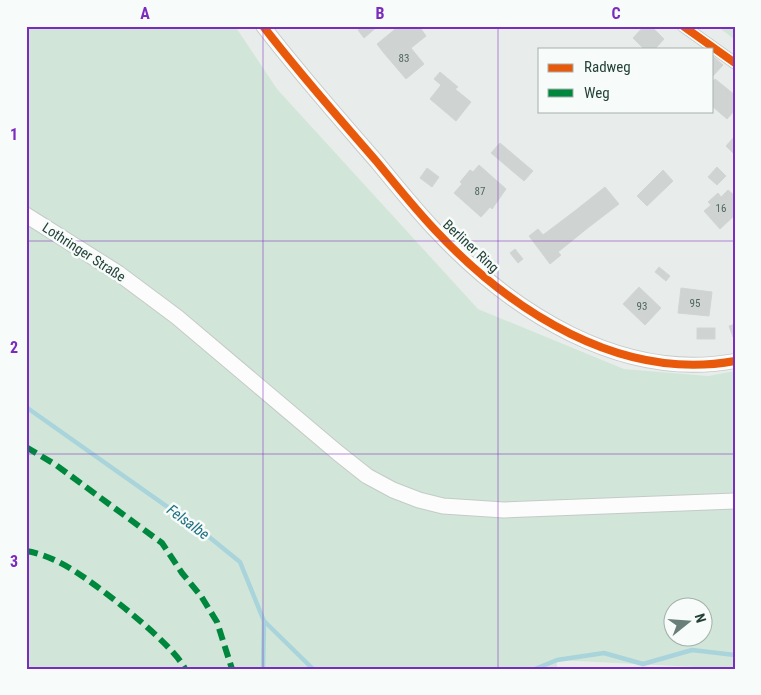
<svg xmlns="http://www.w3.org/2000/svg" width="761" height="695" viewBox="0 0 761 695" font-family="'Roboto Condensed',sans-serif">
  <rect width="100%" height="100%" fill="#e8edeb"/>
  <g fill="#d1e6d8" fill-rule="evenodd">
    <path d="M 26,26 L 235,26 L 277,89 L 478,309 L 624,369 L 708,376 L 735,371 L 735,669 L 557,660 L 557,669 L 26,669 ZM 674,608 L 704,608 L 704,638 L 674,638 Z"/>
    <path d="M 717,26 L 735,26 L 735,40 Z"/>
  </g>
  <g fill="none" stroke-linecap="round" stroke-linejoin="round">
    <g stroke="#a9d4db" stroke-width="4.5">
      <path d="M 26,407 L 203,532 L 240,562 L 264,621 L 313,669"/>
      <path d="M 263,669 L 264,621"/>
      <path d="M 535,669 L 557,660 L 604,653 L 643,664 L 692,650 L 735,655"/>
    </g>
  </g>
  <g fill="#cfd4d2" stroke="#d1d6d4">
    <path d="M 363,26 L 378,26 L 364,38 L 358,30 Z"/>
    <path d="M 399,26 L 419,26 L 426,36 L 411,48 L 401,36 L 383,52 L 377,44 Z"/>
    <path d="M 644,26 L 651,26 L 664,39 L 655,49 L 644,49 L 633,38 Z"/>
    <path d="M 401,36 L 424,64 L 406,79 L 383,52 Z"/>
    <path d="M 713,56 L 723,65 L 712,77 L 712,57 Z"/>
    <path d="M 440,72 L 458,87 L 455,89 L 471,102 L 456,121 L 430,99 L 441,85 L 434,79 Z"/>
    <path d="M 715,79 L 735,95 L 735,110 L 727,119 L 712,106 L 712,82 Z"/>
    <path d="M 734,137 L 735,138 L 734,154 L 726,146 Z"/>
    <path d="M 500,143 L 533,171 L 524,181 L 491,153 Z"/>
    <path d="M 479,165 L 506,189 L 492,209 L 490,207 L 481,217 L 454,193 L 462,184 L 460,182 L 470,170 L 473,172 Z"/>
    <path d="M 717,167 L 726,176 L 717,185 L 708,177 Z"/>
    <path d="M 427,168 L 439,177 L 432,187 L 420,178 Z"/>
    <path d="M 663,170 L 673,181 L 647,206 L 637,196 Z"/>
    <path d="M 605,187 L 619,204 L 589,227 L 576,210 Z"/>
    <path d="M 728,190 L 735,196 L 735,215 L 720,229 L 704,211 L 711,205 L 708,202 L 718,193 L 721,197 Z"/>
    <path d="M 576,210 L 589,227 L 558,252 L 561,255 L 550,264 L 529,236 L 538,229 L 543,235 Z"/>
    <path d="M 515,249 L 523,259 L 518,263 L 510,253 Z"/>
    <path d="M 659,267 L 670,276 L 666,281 L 655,272 Z"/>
    <path d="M 639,287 L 661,308 L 645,325 L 623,304 Z"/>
    <path d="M 681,288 L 712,292 L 709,316 L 678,313 Z"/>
    <path d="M 735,324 L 735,337 L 733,337 L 729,326 Z"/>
    <rect x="697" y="328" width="18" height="11"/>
  </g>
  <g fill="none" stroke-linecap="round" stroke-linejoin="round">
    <g stroke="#c5cac8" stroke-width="13">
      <path id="minor" d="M 683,26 L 735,63"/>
    </g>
    <g stroke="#c5cac8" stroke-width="16">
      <path id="tertiary" d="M 263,26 C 299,73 338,117 377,162 C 396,185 415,209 436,231 C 511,311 620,382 735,361"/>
    </g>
    <g stroke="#c3cbc8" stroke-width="17">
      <path id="secondary" d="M 26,215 L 118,273 L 177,317 L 338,453 L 367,476 L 393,490 L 419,500 L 443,506 L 504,510 L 735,501"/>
    </g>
    <use href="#minor" stroke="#fcfcfc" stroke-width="11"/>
    <use href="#tertiary" stroke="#fcfcfc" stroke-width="14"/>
    <use href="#secondary" stroke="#fcfcfc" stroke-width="15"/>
    <g stroke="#00873e" stroke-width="6" stroke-dasharray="12 6" stroke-linecap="butt">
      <path d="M 26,447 L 56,465 L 162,543 L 182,573 L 201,596 L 217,622 L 232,669"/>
      <path d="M 26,551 C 46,554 66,565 82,576 C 106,592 174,645 185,669"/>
    </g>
    <g stroke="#f7fbf9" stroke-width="11">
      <g id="cycleway">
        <path d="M 263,26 C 299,73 338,117 377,162 C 396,185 415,209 436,231 C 511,311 620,382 735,361"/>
        <path d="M 683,26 L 735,63"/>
      </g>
    </g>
    <use href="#cycleway" stroke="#e8590c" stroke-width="8"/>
  </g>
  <path fill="none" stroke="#7b2cbf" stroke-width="1" stroke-opacity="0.55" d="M 263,26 L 263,669M 498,26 L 498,669M 26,241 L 735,241M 26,454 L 735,454"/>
  <g text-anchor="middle" stroke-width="5" stroke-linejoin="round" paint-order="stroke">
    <g font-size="11" fill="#506761">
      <text x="404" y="62">83</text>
      <text x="480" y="195">87</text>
      <text x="721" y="212">16</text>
      <text x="695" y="307">95</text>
      <text x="642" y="310">93</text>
    </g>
    <g font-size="14" fill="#24423a" stroke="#f7fbf9">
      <text transform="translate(471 246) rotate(43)" y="5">Berliner Ring</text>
      <text transform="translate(84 252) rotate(33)" y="5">Lothringer Straße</text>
    </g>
    <g font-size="15" font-style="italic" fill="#1c6f80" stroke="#f7fbf9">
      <text transform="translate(188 522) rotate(36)" y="5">Felsalbe</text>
    </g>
  </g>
  <rect width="761" height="695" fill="none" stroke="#f7fbf9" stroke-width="55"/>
  <rect x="538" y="48" width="175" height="65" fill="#f7fbf9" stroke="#a3b1ad"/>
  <rect x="548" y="64" width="25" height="8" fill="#e8590c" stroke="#a3b1ad"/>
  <text x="584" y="72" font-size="15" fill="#24423a">Radweg</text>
  <rect x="548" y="89" width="25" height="8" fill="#00873e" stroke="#a3b1ad"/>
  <text x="584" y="98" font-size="15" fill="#24423a">Weg</text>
  <g transform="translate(688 622) rotate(73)"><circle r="24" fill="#f7fbf9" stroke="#a3b1ad"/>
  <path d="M0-4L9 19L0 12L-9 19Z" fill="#697e78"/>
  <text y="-8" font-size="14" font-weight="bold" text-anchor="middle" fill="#24423a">N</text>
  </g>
  <rect x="28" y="28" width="706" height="640" fill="none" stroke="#7b2cbf" stroke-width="2"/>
  <g font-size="16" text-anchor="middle" font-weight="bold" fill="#7b2cbf">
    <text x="145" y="19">A</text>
    <text x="380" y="19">B</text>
    <text x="616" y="19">C</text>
    <text x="14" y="140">1</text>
    <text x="14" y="353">2</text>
    <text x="14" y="567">3</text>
  </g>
</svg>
